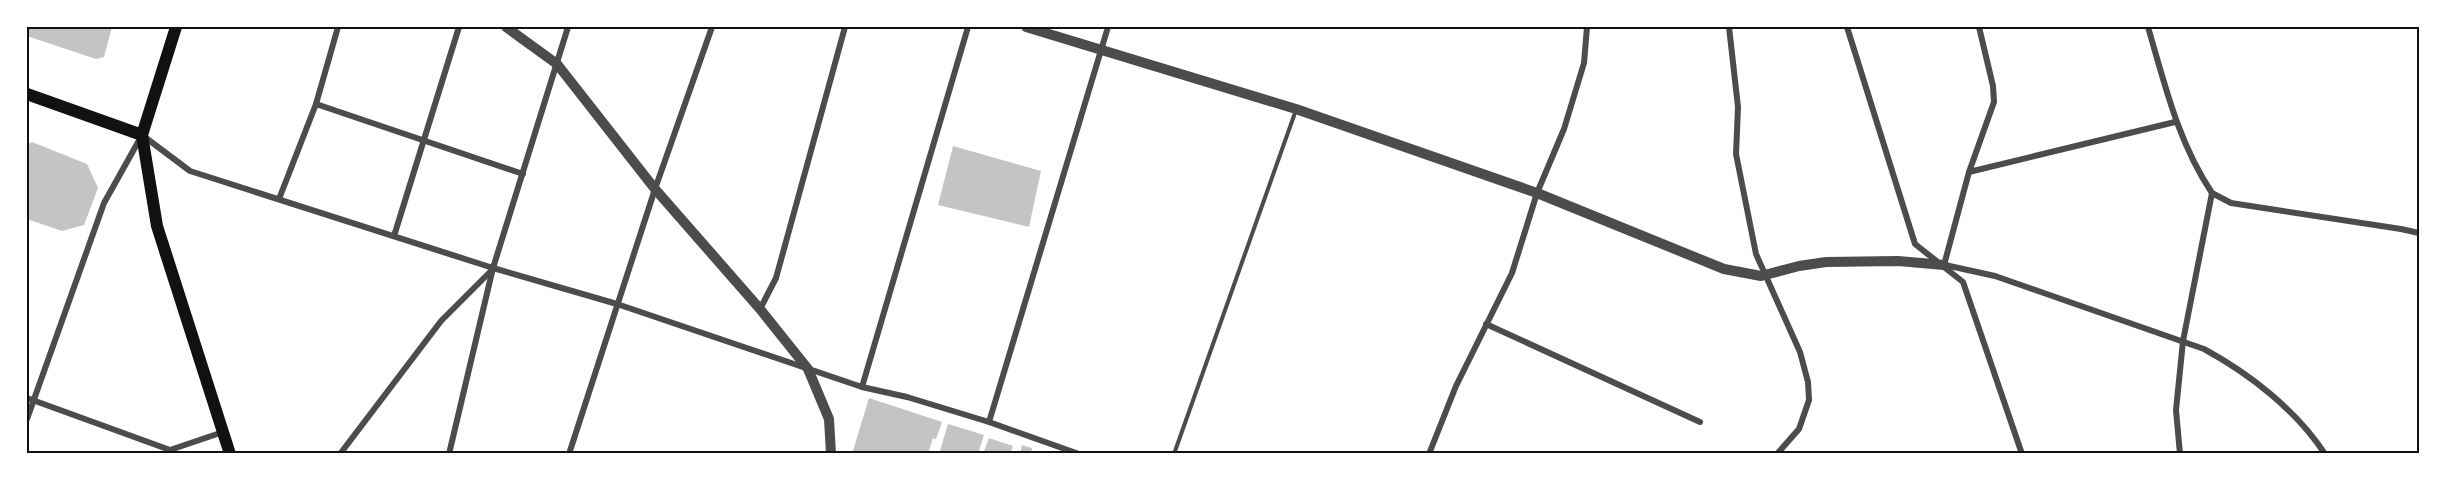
<svg xmlns="http://www.w3.org/2000/svg" width="2446" height="481" viewBox="0 0 2446 481" font-family="'PT Sans Narrow',sans-serif">
  <rect width="100%" height="100%" fill="#fff"/>
  <g fill="#c4c4c4">
    <path d="M 27,27 L 112,27 L 104,57 L 96,59 L 27,36 Z"/>
    <path d="M 32,142 L 87,164 L 98,188 L 84,225 L 62,231 L 27,219 L 27,145 Z"/>
    <path d="M 953,146 L 1041,171 L 1029,227 L 938,205 Z"/>
    <path d="M 869,398 L 942,422 L 936,439 L 933,438 L 928,454 L 852,454 Z"/>
    <path d="M 948,424 L 984,435 L 978,454 L 939,454 Z"/>
    <path d="M 989,438 L 1013,446 L 1010,454 L 983,454 Z"/>
    <path d="M 1022,445 L 1032,448 L 1031,454 L 1020,454 Z"/>
  </g>
  <g fill="none" stroke-linecap="round" stroke-linejoin="round">
    <path stroke="#4c4c4c" stroke-width="4" d="M 1174,454 L 1296,110"/>
    <g stroke="#4c4c4c" stroke-width="6">
      <path d="M 1729,27 L 1738,107 L 1736,154 L 1756,254 L 1800,352 L 1808,382 L 1809,400 L 1799,429 L 1777,454"/>
      <path d="M 1847,27 L 1915,244 L 1963,282 L 2022,454"/>
      <path d="M 2148,27 C 2165,85 2178,142 2212,193 L 2183,341 L 2176,410 L 2180,454"/>
      <path d="M 316,104 L 523,174"/>
      <path d="M 1969,172 L 2175,122"/>
      <path d="M 2212,193 L 2231,203 L 2401,229 L 2419,233"/>
      <path d="M 279,199 L 316,104 L 338,27"/>
      <path d="M 394,236 L 459,27"/>
      <path d="M 1944,265 L 1969,172 L 1994,102 L 1993,86 L 1979,27"/>
      <path d="M 1945,265 L 1995,276 L 2204,349 C 2250,374 2296,410 2325,454"/>
      <path d="M 760,309 L 776,278 L 845,27"/>
      <path d="M 1486,324 L 1700,422"/>
      <path d="M 862,387 L 968,27"/>
      <path d="M 27,398 L 170,450 L 223,432"/>
      <path d="M 27,419 L 104,203 L 142,135 L 190,171 L 493,268 L 617,304 L 862,387 L 907,397 L 989,422 L 1079,454"/>
      <path d="M 989,422 L 1108,27"/>
      <path d="M 340,454 L 441,321 L 493,269"/>
      <path d="M 449,454 L 493,268 L 568,27"/>
      <path d="M 569,454 L 655,189 L 712,27"/>
      <path d="M 1429,454 L 1456,386 L 1512,273 L 1537,193 L 1564,129 L 1584,63 L 1587,27"/>
    </g>
    <g stroke="#4c4c4c" stroke-width="10">
      <path d="M 506,27 L 557,64 L 655,189 L 760,309 L 808,369 L 829,419 L 831,454"/>
      <path d="M 1026,27 L 1296,109 L 1537,193 L 1724,269 L 1761,276 L 1799,266 L 1826,262 L 1898,261 L 1944,265"/>
    </g>
    <path stroke="#111" stroke-width="12" d="M 142,135 L 157,226 L 230,454"/>
    <path stroke="#111" stroke-width="12" d="M 27,94 L 142,135 L 176,27"/>
  </g>
  <rect width="2446" height="481" fill="none" stroke="#ffffff" stroke-width="57"/>
  <rect x="28" y="28" width="2390" height="424" fill="none" stroke="#111" stroke-width="2"/>
</svg>
